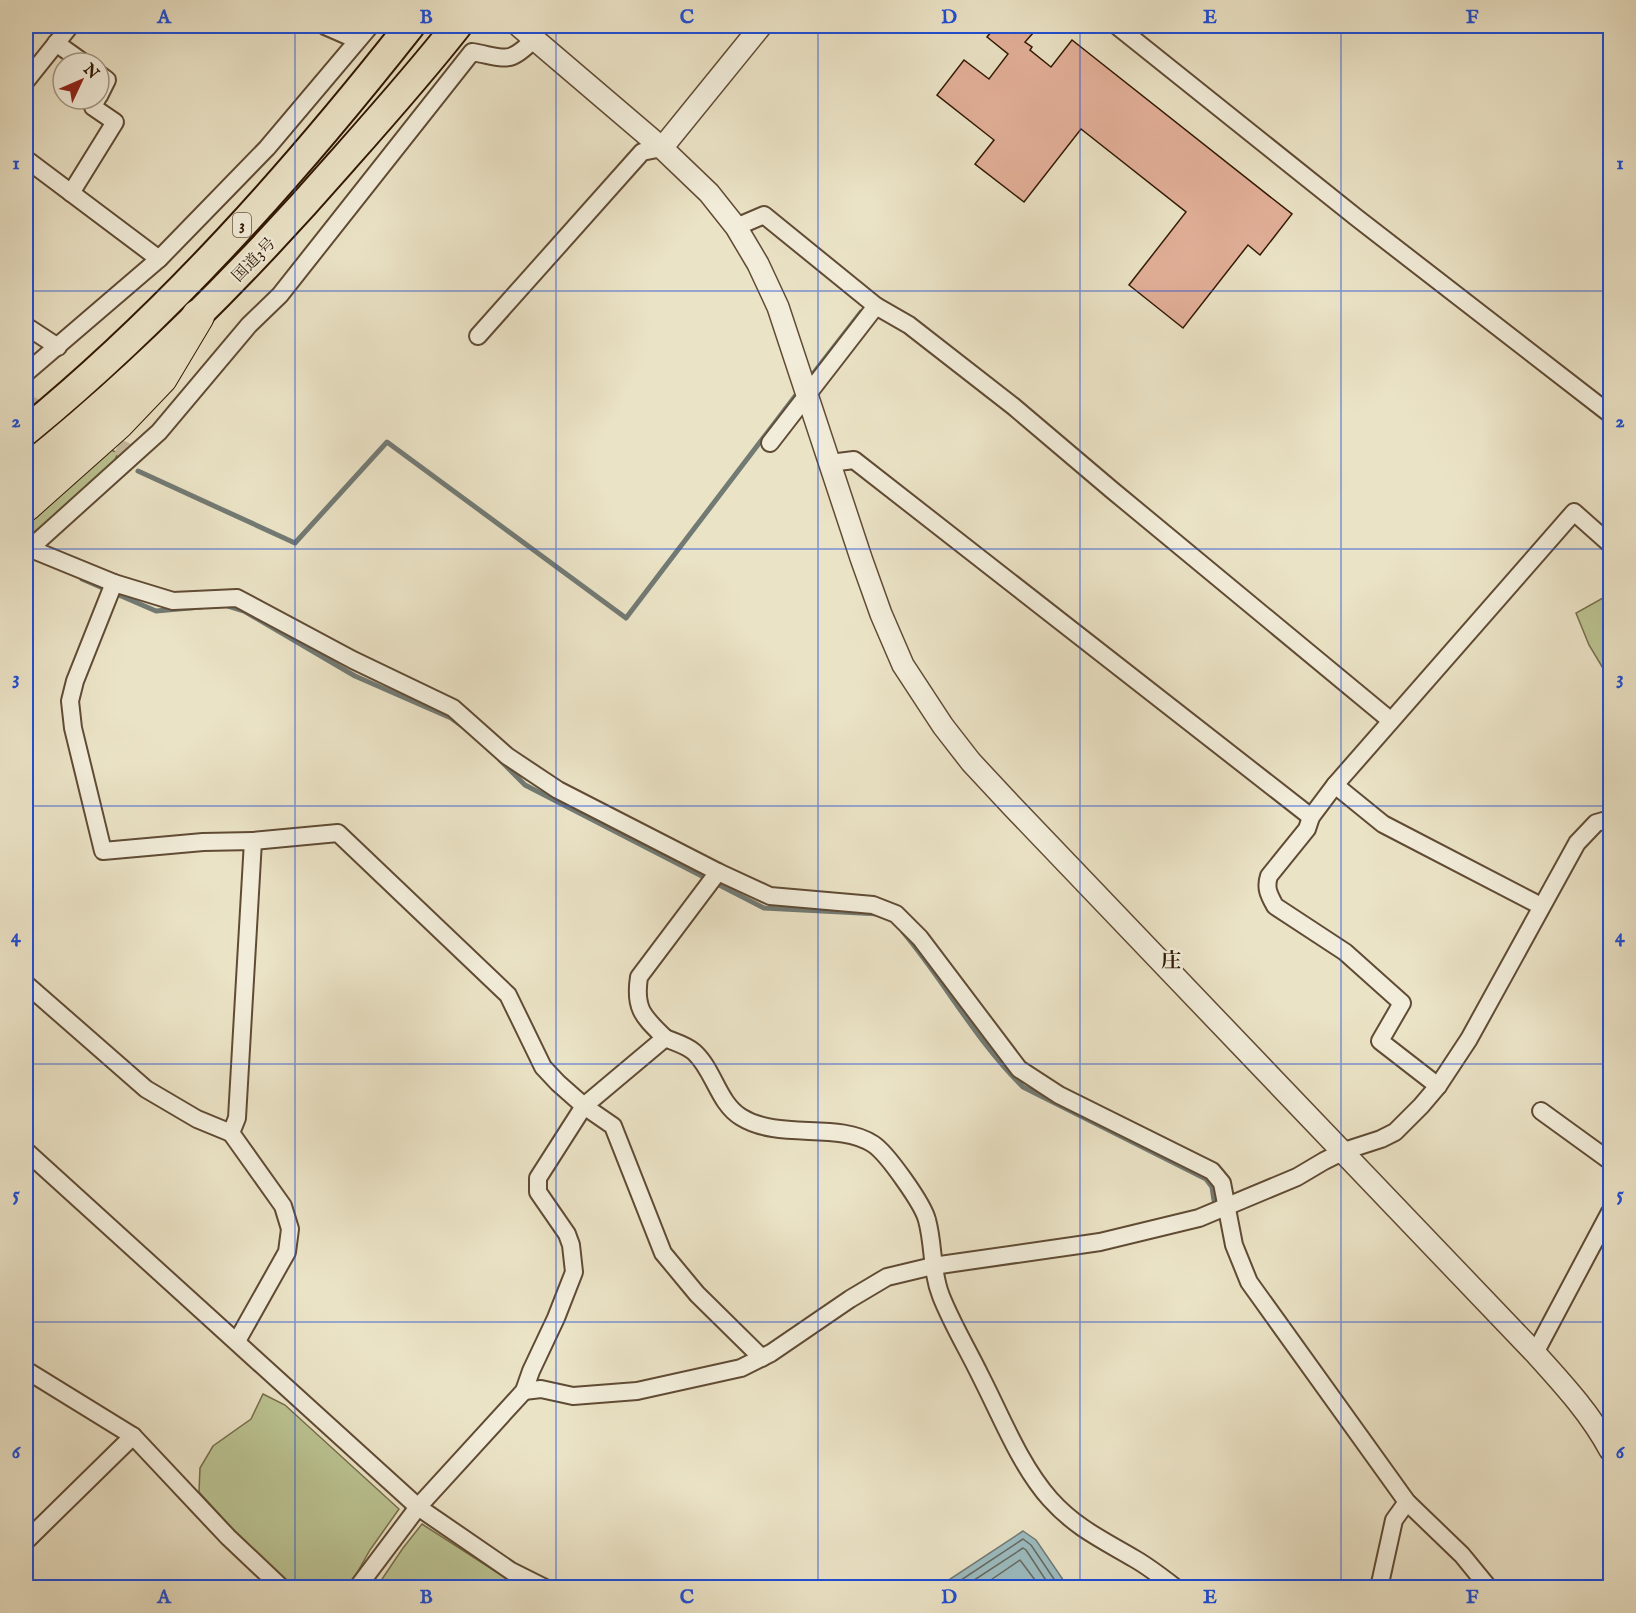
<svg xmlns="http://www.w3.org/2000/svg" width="1636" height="1613" viewBox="0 0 1636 1613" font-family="'IM FELL English','Noto Serif JP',serif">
  <rect width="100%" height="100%" fill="#ebe3c6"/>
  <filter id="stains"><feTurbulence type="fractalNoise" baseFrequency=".00333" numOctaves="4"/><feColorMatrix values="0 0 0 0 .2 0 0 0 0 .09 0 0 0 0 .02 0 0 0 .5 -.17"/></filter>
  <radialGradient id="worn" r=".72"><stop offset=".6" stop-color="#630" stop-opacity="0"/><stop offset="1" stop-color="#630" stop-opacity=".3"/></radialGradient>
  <g fill="#bbc392" stroke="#766e4a" stroke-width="1.5">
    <path d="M 107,448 L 118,453 L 111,468 L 61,512 L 26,538 L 26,518 Z"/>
    <path d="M 1610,594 L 1610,680 L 1589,645 L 1576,613 Z"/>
    <path d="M 263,1394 L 285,1405 L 399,1509 L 370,1550 L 349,1587 L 291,1587 L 260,1559 L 199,1492 L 200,1468 L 213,1446 L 251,1419 Z"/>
    <path d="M 422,1524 L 495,1571 L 525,1587 L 376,1588 L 403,1548 Z"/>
  </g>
  <path fill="#9cbbbf" stroke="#727a74" stroke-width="1.5" d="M 1023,1531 L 1036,1540 L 1068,1587 L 938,1587 Z"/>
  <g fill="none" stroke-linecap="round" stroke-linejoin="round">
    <g stroke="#676a61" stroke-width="1.5">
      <path d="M 949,1588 L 1023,1539 L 1031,1545 L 1060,1588"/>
      <path d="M 962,1588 L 1023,1548 L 1026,1550 L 1051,1588"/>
      <path d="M 979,1588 L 1020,1560 L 1041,1588"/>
    </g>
    <g stroke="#727a74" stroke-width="5">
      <path d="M 809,379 L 861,312"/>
      <path d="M 138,471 L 295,543 L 387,442 L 626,618 L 799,391"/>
      <path d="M 82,579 L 156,611 L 201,607"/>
      <path d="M 228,606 L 244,611 L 355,676 L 451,718 L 462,726"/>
      <path d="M 500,760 L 525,785 L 764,908 L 880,914"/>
      <path d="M 903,932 C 945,982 976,1041 1023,1087 L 1206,1179 L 1212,1187 L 1214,1200"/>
    </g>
  </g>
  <path fill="#e2af98" stroke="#321803" stroke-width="1.5" d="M 996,26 L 1024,26 L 1033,33 L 1025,42 L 1032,47 L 1030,50 L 1051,67 L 1072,40 L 1292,214 L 1260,255 L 1248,245 L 1183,328 L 1129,285 L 1186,212 L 1081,129 L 1024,202 L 975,164 L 994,140 L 937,95 L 964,60 L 989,79 L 1008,54 L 987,37 Z"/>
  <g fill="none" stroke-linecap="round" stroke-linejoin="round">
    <g stroke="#c6ba9f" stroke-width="16" stroke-dasharray="16 8" stroke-linecap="butt">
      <path d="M 26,402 L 52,415"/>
      <path d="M 96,436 L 133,454"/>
    </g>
    <g stroke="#604b34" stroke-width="20">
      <g id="minor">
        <path d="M 325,26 L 357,40"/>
        <path d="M 1117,26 L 1357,218 L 1610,414"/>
        <path d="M 56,43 L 84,63"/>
        <path d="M 99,74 L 107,80 L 99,96"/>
        <path d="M 26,81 L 70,26"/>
        <path d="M 26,159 L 159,259"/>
        <path d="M 71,193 L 115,122 L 93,107 L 97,99"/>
        <path d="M 736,227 L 764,215 L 876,306 L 909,325 L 1013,406 L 1112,490 L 1390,720"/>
        <path d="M 26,326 L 58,347"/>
        <path d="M 478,336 L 642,152 L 662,148"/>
        <path d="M 26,373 L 159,259 L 267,148 L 370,26"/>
        <path d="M 770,443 L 876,306"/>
        <path d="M 830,463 L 854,460 L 1311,817"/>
        <path d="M 31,549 L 114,583 L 173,601 L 237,598 L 353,660 L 453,708 L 507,756 L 558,790 L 718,872 L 770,896 L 873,905 L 896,914 L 920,938 L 1019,1069 L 1059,1095 L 1212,1171 L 1222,1183 L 1234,1245 L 1249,1282 L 1407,1502 L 1462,1555 L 1489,1588"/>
        <path d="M 26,552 L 159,432 L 249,325 L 280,295 L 472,52 C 506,58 509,65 534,39"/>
        <path d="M 114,583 L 75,681 L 70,701 L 73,728 L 103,851 L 203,842 L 253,841 L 237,1118 L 231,1133 L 283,1206 L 290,1229 L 287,1252 L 237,1341"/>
        <path d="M 1335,785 L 1383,824 L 1541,906"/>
        <path d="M 253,841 L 338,833 L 508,995 L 543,1067 L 558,1083 L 584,1106 L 613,1126 L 663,1253 L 697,1294 L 762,1358"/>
        <path d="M 26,984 L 146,1089 L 197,1119 L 231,1133"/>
        <path d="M 665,1038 C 674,1042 686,1045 694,1052 C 714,1070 718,1103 741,1117 C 779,1141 838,1121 873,1144 C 887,1153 923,1204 927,1220 C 934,1245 931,1271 941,1296 C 952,1324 968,1350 981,1377 C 1002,1418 1020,1465 1050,1499 C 1076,1528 1103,1540 1135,1559 C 1149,1567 1163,1578 1176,1588"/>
        <path d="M 1438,1086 L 1380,1041 L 1402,1003 L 1345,952 L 1275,906 C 1269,895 1265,888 1269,876 L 1307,829 L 1311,817 L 1335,785 L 1574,512 L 1610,544"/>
        <path d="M 1541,1111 L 1610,1161"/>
        <path d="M 26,1151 L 418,1507 L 511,1571 L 545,1588"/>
        <path d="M 1535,1353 L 1610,1212"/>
        <path d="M 26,1370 L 133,1436 L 228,1537 L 282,1588"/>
        <path d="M 524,1391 L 541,1389 L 573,1396 L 637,1391 L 741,1368 L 771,1353 L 850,1299 L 887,1277 L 933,1266 L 1100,1242 L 1199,1218 L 1297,1177 L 1324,1161 L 1344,1151 L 1381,1139 L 1395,1132 L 1421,1106 L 1438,1086 L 1469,1039 L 1577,843 L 1596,823 L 1610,819"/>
        <path d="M 26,1541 L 133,1436"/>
        <path d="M 357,1588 L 418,1507 L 524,1391 L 531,1371 L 556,1318 L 574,1272 L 571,1245 L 567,1234 L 538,1192 L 538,1178 L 584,1106 L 665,1038 C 644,1017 634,1010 639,977 L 718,872"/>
        <path d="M 1379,1588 L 1394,1520 L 1407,1502"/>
      </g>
    </g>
    <g stroke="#604b34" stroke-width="24">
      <g id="tertiary">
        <path d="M 519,26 L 662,148 L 709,193 L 736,227 L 758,264 L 778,307 L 861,558 L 881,614 L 903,665 L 943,726 L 971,762 L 1012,806 L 1535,1353 C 1563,1384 1590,1413 1610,1450"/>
        <path d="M 662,148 L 761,26"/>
      </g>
    </g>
    <g stroke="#321803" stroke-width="32">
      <g id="trunk">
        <path d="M 26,431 C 170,313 295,172 410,26"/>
        <path d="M 26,469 C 141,377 245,272 342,161 C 381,117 421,72 457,26"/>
      </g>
    </g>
    <g stroke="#321803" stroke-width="34">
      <path id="motorway" d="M 26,505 L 118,423 L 161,378 L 198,316"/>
    </g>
    <use href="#minor" stroke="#f2edda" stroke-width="16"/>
    <use href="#tertiary" stroke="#f2edda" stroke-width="21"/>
    <use href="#trunk" stroke="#ebe3c6" stroke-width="28"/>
    <use href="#motorway" stroke="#ebe3c6" stroke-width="32"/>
  </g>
  <path fill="none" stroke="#1d4ed8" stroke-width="1.5" stroke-opacity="0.55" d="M 295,26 L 295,1588M 556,26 L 556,1588M 818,26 L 818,1588M 1080,26 L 1080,1588M 1341,26 L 1341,1588M 26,291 L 1610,291M 26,549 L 1610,549M 26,806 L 1610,806M 26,1064 L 1610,1064M 26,1322 L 1610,1322"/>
  <g text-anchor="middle" stroke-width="5" stroke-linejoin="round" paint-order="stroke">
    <rect fill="#f2edda" stroke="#6c5844" stroke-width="1.5" x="233" y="213" width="18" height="24" rx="4.5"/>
    <g font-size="15" font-weight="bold" fill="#321803">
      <text x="242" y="230">3</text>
    </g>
    <g font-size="16" fill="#321803" stroke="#f2edda">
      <text transform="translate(253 259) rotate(-46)" y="6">国道3号</text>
    </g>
    <g font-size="20" font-weight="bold" fill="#321803" stroke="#f2edda">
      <text x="1171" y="967">庄</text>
    </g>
  </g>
  <rect width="1636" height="1613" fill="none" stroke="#ebe3c6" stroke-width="66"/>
  <g transform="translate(81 81) rotate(46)"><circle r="28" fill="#f2edda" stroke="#a59884" stroke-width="1.5"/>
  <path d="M0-4.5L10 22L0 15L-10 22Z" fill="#8f2418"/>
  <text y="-9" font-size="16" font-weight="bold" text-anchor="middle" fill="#321803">N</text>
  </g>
  <rect x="33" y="33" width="1570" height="1547" fill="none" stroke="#1d4ed8" stroke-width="2"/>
  <g font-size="20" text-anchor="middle" font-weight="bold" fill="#1d4ed8">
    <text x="164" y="23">A</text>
    <text x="426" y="23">B</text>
    <text x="687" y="23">C</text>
    <text x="949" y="23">D</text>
    <text x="1210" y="23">E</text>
    <text x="1472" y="23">F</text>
    <text x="16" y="169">1</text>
    <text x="1620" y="169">1</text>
    <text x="16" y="427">2</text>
    <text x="1620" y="427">2</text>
    <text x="16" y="684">3</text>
    <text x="1620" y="684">3</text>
    <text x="16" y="942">4</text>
    <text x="1620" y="942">4</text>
    <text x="16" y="1200">5</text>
    <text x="1620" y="1200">5</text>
    <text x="16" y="1458">6</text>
    <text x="1620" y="1458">6</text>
    <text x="164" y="1603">A</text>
    <text x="426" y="1603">B</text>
    <text x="687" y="1603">C</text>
    <text x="949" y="1603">D</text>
    <text x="1210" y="1603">E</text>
    <text x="1472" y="1603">F</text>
  </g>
  <rect width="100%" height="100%" filter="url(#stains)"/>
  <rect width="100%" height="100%" fill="url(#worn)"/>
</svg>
